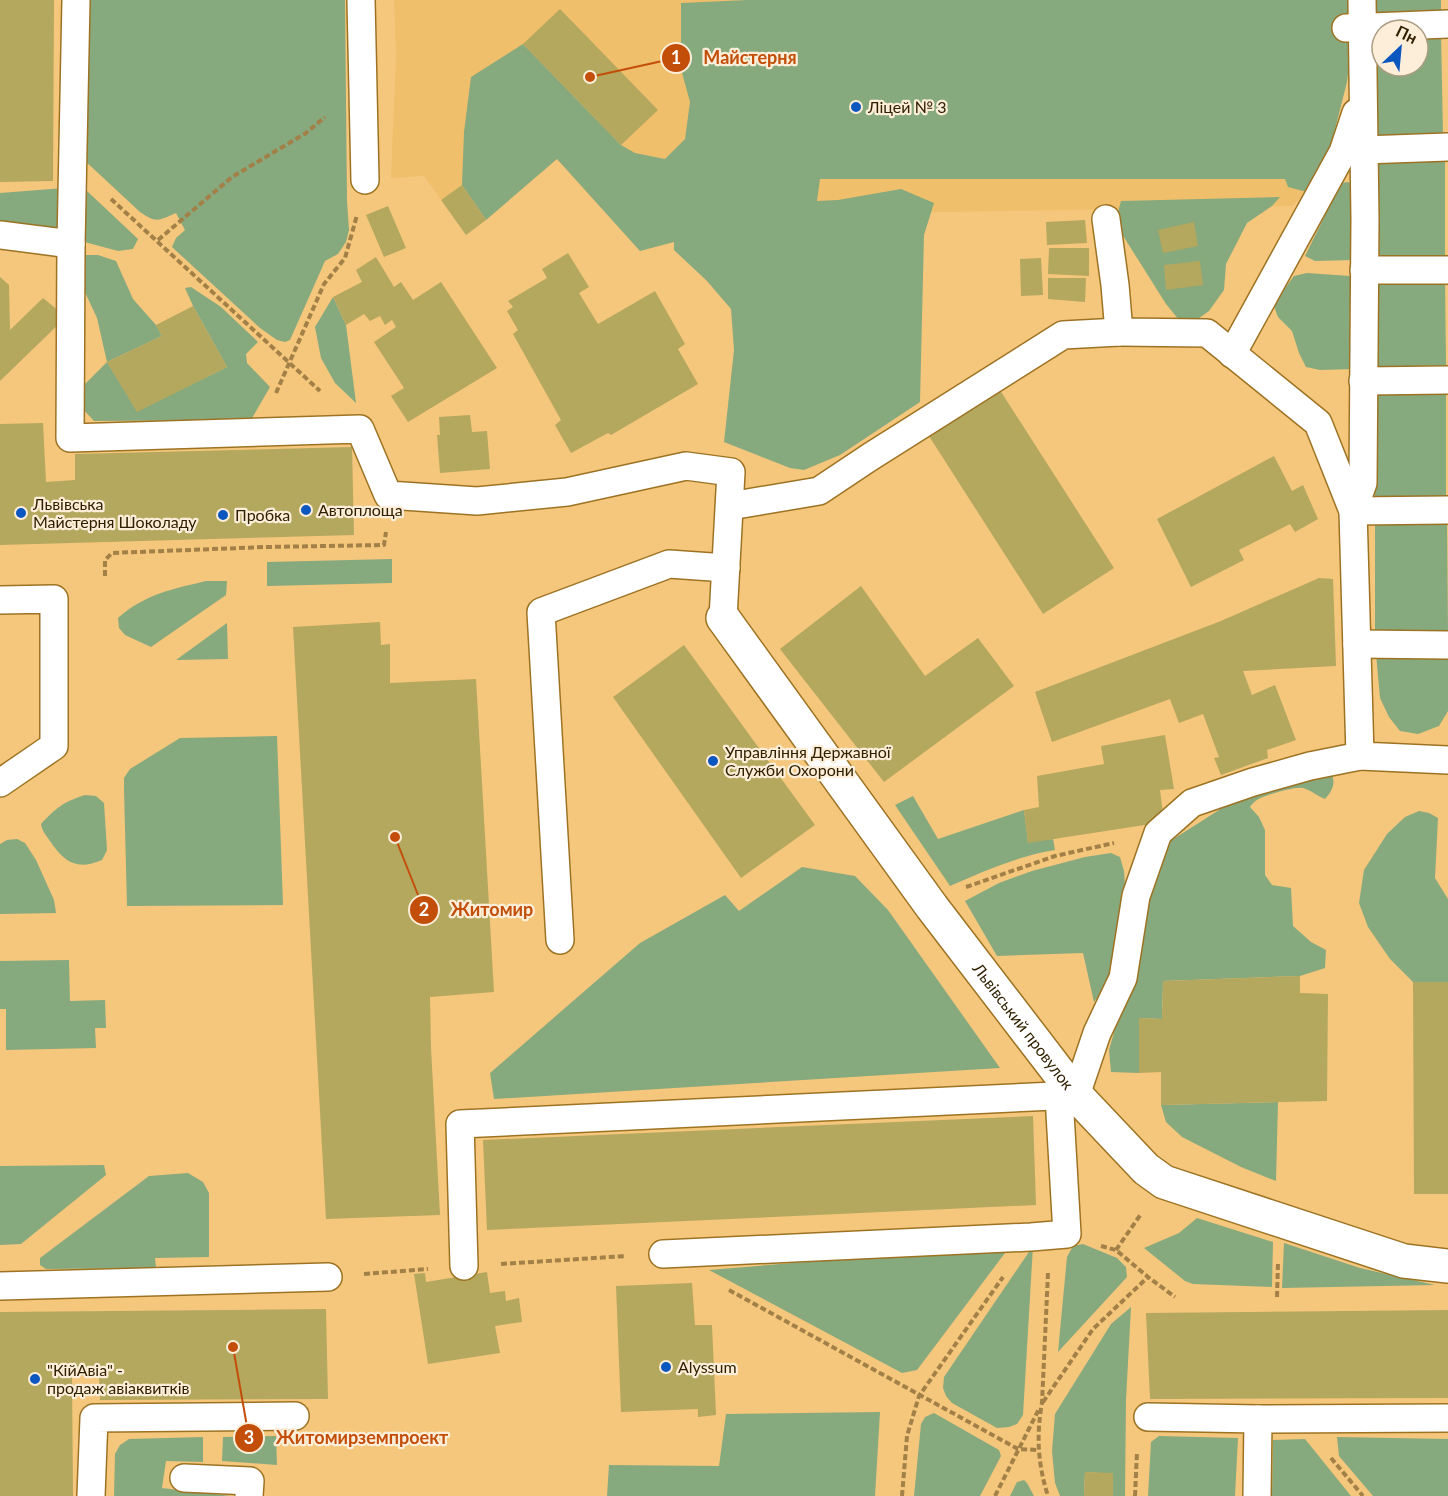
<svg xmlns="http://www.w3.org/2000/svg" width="1448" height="1496" viewBox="0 0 1448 1496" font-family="Lato,sans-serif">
  <rect width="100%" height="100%" fill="#f5c77c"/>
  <path fill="#f0bf6b" d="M 394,0 L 1315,0 L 1319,180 L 1292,206 L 774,215 L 640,251 L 557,159 L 486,220 L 462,186 L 441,200 L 424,176 L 391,178 L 396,55 Z"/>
  <g fill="#87a97e">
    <path d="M 88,0 L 345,0 L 347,201 L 349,230 L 346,242 L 338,254 L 325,261 L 290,340 L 285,342 L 277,340 L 260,328 L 172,247 L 176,238 L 185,230 L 176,213 C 158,221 156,223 140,212 L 83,159 Z"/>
    <path d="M 747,0 L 1350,0 L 1350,14 L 1338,15 L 1338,38 L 1352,39 L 1347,82 L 1328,157 L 1307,192 L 1288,187 L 1285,179 L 820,179 L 817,201 L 838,200 L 901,189 L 934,203 L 924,235 L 920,402 L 840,455 L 804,470 L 790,468 L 724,442 L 734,350 L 731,309 L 707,281 L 674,250 L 674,242 L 640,251 L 557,159 L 486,220 L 462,185 L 464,132 L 471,77 L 523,44 L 621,145 L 635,153 L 665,159 L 685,139 L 690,102 L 681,69 L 681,3 Z"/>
    <path d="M 1368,0 L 1441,0 L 1441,19 L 1368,18 Z"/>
    <path d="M 1418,33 L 1441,33 L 1443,136 L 1370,141 L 1368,35 L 1382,34 L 1382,66 L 1418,66 Z"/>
    <path d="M 1370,157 L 1445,158 L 1445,262 L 1373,262 Z"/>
    <path d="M 1348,182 L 1353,185 L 1354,260 L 1315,261 L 1305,256 L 1341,183 Z"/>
    <path d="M 64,188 L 59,234 L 0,222 L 0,193 Z"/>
    <path d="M 80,190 L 87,191 L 138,239 L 133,249 L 118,251 L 77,240 Z"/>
    <path d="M 1280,197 L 1272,206 L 1247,223 L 1226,264 L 1224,290 L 1209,311 L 1195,321 L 1179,320 L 1166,304 L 1115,223 L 1121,201 Z"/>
    <path d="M 79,255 L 98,255 L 116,261 L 133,299 L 156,325 L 162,336 L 107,362 L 137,411 L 227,367 L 193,306 L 185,288 L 191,287 L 221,307 L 258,342 L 246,354 L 247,363 L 270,387 L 251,420 L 94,421 L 82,408 L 81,388 L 107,362 L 97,318 L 84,290 Z"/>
    <path d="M 1307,273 L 1350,276 L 1354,369 L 1320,370 L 1306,367 L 1299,353 L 1292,331 L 1278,317 L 1273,304 L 1294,276 Z"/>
    <path d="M 1372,277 L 1445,277 L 1446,365 L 1372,367 Z"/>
    <path d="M 333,297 L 346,325 L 356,403 L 335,383 L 321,358 L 315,327 Z"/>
    <path d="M 1446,387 L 1446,497 L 1375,497 L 1373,388 Z"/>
    <path d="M 1375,520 L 1447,521 L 1448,633 L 1375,634 Z"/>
    <path d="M 392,559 L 392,583 L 267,586 L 267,562 Z"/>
    <path d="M 206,581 L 227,581 L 226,595 L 151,647 L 125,635 L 119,628 L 118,618 C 145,594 173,589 206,581 Z"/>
    <path d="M 227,623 L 228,659 L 176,660 Z"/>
    <path d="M 1448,653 L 1448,711 L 1439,726 L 1418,734 L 1400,731 L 1389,717 L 1380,698 L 1376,654 Z"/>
    <path d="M 277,736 L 283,905 L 127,906 L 124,790 L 124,778 L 130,769 L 180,738 Z"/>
    <path d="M 1330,770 C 1336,782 1334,789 1325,799 C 1317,796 1311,790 1303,788 C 1296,786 1264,795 1257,800 C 1255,801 1251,805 1250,807 L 1259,817 L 1265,830 L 1265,875 L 1272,885 L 1291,888 L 1293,926 L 1311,942 L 1326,950 L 1325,968 L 1300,976 L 1163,981 L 1162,1019 L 1139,1018 L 1139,1073 L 1111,1072 L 1109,1050 L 1119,1015 L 1138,973 L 1139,937 L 1150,890 L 1164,845 L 1241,796 Z"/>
    <path d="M 85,795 L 96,796 L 104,803 L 107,850 L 102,860 C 77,871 64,862 50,841 C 46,835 42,831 41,824 C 56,808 63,802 85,795 Z"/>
    <path d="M 913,796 L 938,839 L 1024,810 L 1028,842 L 1053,839 L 1055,850 C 1018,856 984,871 950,886 L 895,805 Z"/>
    <path d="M 1419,811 L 1429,813 L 1438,818 L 1435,878 L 1448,899 L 1448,982 L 1413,982 L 1390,959 L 1368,927 L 1359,903 L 1364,870 L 1387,834 L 1405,817 Z"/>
    <path d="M 17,839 L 25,843 L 36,860 L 54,900 L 56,913 L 0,914 L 0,844 L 7,840 Z"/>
    <path d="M 1111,853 L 1120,857 L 1124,871 L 1127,914 L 1116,972 L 1094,1002 L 1083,953 L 997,956 L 965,901 L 999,883 L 1032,871 L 1085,857 Z"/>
    <path d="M 802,867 L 855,876 L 888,910 L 1000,1068 L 494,1099 L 490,1073 L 640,943 L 725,895 L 739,911 Z"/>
    <path d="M 69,960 L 70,1001 L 105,1000 L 106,1028 L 95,1028 L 96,1048 L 6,1050 L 6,1009 L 0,1009 L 0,961 Z"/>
    <path d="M 1278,1102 L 1276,1181 L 1241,1167 L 1182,1137 L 1166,1122 L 1161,1105 Z"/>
    <path d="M 104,1165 L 106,1175 L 21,1244 L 0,1245 L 0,1166 Z"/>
    <path d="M 188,1173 L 203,1182 L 209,1193 L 209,1257 L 155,1258 L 156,1268 L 46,1269 L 40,1265 L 40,1258 L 149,1176 Z"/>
    <path d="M 1197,1218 L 1273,1242 L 1272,1287 L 1193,1284 L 1185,1281 L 1144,1248 L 1179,1233 Z"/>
    <path d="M 1284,1243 L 1360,1268 L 1435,1285 L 1282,1288 Z"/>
    <path d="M 1083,1244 L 1117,1258 L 1126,1267 L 1127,1277 L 1058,1352 L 1067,1257 L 1073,1246 Z"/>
    <path d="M 1011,1245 L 917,1370 L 902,1373 L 709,1270 Z"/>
    <path d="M 1033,1246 L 1023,1415 L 1017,1424 L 1009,1427 L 997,1428 L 952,1403 L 946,1396 L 943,1388 L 944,1377 Z"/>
    <path d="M 1131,1307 L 1126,1400 L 1125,1496 L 1113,1496 L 1113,1474 L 1085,1472 L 1084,1496 L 1060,1496 L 1055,1483 L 1052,1451 L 1055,1414 L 1111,1324 Z"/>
    <path d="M 880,1412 L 875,1496 L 607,1496 L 609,1465 L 719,1466 L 726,1414 Z"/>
    <path d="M 934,1413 L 999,1450 L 1001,1456 L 980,1496 L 914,1496 L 921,1424 L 925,1417 Z"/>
    <path d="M 276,1436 L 277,1465 L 222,1461 L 223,1437 Z"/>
    <path d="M 1159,1436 L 1238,1438 L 1235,1496 L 1148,1496 L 1151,1442 Z"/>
    <path d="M 203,1437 L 203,1462 L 166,1461 L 162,1488 L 231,1496 L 114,1496 L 115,1454 L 120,1445 L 129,1439 Z"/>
    <path d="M 1337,1437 L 1448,1439 L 1448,1496 L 1373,1496 L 1339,1456 Z"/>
    <path d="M 1305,1439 L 1351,1496 L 1272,1496 L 1273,1440 Z"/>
    <path d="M 1024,1480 L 1027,1483 L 1034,1496 L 1010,1496 L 1017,1482 Z"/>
  </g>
  <g fill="#b4a75e">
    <path d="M 0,0 L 54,0 L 53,181 L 0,182 Z"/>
    <path d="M 560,9 L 658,110 L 621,145 L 523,44 Z"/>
    <path d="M 462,185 L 486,220 L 466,235 L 441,200 Z"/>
    <path d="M 388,206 L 406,248 L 384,257 L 366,215 Z"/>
    <path d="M 1085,220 L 1087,243 L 1047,245 L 1046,222 Z"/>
    <path d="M 1194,222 L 1198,246 L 1163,253 L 1158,230 Z"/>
    <path d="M 1049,248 L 1089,248 L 1089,276 L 1048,274 Z"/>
    <path d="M 568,253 L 589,287 L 579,293 L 598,324 L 655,291 L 685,344 L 678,349 L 698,384 L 611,435 L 608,433 L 571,453 L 555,425 L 561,420 L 513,334 L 518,330 L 507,311 L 513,307 L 508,301 L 547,278 L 542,269 Z"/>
    <path d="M 376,257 L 394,287 L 401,282 L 413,300 L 441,282 L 497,368 L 408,422 L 391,396 L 404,388 L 374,342 L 396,327 L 392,320 L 385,325 L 380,316 L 370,321 L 364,314 L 346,325 L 333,297 L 362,282 L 356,270 Z"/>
    <path d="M 1041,258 L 1043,295 L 1021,296 L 1020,259 Z"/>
    <path d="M 1200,261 L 1203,285 L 1166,290 L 1164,265 Z"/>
    <path d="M 0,277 L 9,285 L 10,330 L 43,298 L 66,317 L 0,381 Z"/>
    <path d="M 1048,278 L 1086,278 L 1085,302 L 1048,299 Z"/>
    <path d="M 193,306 L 227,367 L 137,412 L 107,362 L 162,336 L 156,325 Z"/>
    <path d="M 998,387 L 1114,568 L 1043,614 L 927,433 Z"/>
    <path d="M 470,415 L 472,432 L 487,431 L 490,469 L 440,473 L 437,435 L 440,435 L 439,417 Z"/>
    <path d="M 43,423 L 46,482 L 75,480 L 75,454 L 352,447 L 354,535 L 0,545 L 0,424 Z"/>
    <path d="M 1274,456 L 1292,491 L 1303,485 L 1318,519 L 1295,532 L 1290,524 L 1239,550 L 1244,560 L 1191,587 L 1157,519 Z"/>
    <path d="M 1319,578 L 1333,579 L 1336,666 L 1243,671 L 1252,695 L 1275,685 L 1296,740 L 1267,750 L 1268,758 L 1221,775 L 1214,758 L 1219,757 L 1203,714 L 1179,723 L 1170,699 L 1052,742 L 1035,692 L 1221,621 Z"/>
    <path d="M 861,586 L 925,676 L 978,638 L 1014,686 L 884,782 L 780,649 Z"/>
    <path d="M 380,622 L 381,645 L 390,644 L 390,683 L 476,679 L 494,992 L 430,997 L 431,1048 L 440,1215 L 326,1219 L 293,627 Z"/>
    <path d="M 684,645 L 815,825 L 741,878 L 613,697 Z"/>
    <path d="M 1165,735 L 1174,789 L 1160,790 L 1164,822 L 1028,843 L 1024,810 L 1039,807 L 1037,776 L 1104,764 L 1101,746 Z"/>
    <path d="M 1300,976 L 1300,993 L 1328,994 L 1327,1101 L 1161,1105 L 1161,1072 L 1139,1073 L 1139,1018 L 1162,1019 L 1163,981 Z"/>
    <path d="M 1413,982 L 1448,982 L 1448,1194 L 1414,1194 Z"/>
    <path d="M 1033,1116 L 1036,1205 L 487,1230 L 483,1140 Z"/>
    <path d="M 487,1272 L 490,1293 L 505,1291 L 506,1301 L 519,1298 L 522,1322 L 495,1326 L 500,1353 L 428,1364 L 414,1274 L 425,1273 L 426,1282 Z"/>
    <path d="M 692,1283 L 695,1325 L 712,1325 L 716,1415 L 698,1417 L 698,1409 L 621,1412 L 616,1286 Z"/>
    <path d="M 326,1309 L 328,1399 L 100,1400 L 99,1376 L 72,1376 L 73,1496 L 0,1496 L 0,1312 Z"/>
    <path d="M 1448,1310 L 1448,1398 L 1150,1399 L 1146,1313 Z"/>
    <path d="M 1085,1472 L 1113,1473 L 1113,1496 L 1084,1496 Z"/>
  </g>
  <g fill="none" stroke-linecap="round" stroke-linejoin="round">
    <g stroke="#9d7323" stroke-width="30">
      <g id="service">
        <path d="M 361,0 L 365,180"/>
        <path d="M 1362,0 L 1365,219 L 1363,483 L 1353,511 L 1360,756 L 1448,760"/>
        <path d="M 1346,28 L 1448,24"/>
        <path d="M 1363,150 L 1448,147"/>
        <path d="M 1106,219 L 1115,285 L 1119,332 L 1207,333 L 1318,423 L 1353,511 L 1448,510"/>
        <path d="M 0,235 L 71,244 L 76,0"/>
        <path d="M 71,244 L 70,438 L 360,429 L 388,495 L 477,501 L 567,492 L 686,466 L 731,472 L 723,618"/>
        <path d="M 1364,270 L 1448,270"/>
        <path d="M 1232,354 L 1343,152 L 1356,113"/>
        <path d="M 1363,381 L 1448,380"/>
        <path d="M 730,506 L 819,491 L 870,457 L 1063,335 L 1119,332"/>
        <path d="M 0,600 L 54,599 L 54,746 L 0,783"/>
        <path d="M 1357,644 L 1448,645"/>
        <path d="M 560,940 L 541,612 L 669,564 L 726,568"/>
        <path d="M 663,1254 L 1031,1237 L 1067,1234 L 1059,1096"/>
        <path d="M 464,1266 L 460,1124 L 1076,1095 L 1097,1033 L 1123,978 L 1136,896 L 1158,833 L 1192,803 L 1253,782 L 1310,766 L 1360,756"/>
        <path d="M 0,1286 L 328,1277"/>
        <path d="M 1148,1417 L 1258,1419"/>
        <path d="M 184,1478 L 250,1481 L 249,1496"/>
        <path d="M 91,1496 L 94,1418 L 295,1416"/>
        <path d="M 1257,1496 L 1258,1419 L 1448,1418"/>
      </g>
    </g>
    <g stroke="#9d7323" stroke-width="36">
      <g id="minor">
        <path id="s1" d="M 723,618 L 932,907 L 1076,1095 L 1146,1169 L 1164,1182 L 1404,1261 L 1448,1266"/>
      </g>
    </g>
    <g stroke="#a28047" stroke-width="4" stroke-dasharray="6 3" stroke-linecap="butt">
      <path d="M 111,199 L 320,391"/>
      <path d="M 158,240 L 232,177 L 306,133 L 325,117"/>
      <path d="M 276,393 L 324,284 L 345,258 L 357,215"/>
      <path d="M 105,576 L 105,560 L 112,553 L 266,547 L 384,545 L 386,532"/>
      <path d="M 966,887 L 1055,856 L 1114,843"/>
      <path d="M 1101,1246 L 1116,1250 L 1148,1277 L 1175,1297"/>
      <path d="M 1116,1250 L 1141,1214"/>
      <path d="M 501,1264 L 626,1256"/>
      <path d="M 1048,1273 L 1042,1403 C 1036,1436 1038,1465 1048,1496"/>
      <path d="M 364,1274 L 428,1269"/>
      <path d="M 729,1290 L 1018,1449 L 1038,1450"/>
      <path d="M 1277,1297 L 1278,1262"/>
      <path d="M 1043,1402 L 1093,1329 L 1148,1277"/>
      <path d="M 1331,1458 L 1363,1496"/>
      <path d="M 902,1496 L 907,1436 L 919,1396 L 1003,1277"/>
      <path d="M 995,1496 L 1039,1409"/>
      <path d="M 1135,1496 L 1137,1452"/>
    </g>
    <use href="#service" stroke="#fff" stroke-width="27"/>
    <use href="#minor" stroke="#fff" stroke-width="33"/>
  </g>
  <g fill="#0c56c0" stroke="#fceed9" stroke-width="2">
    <circle cx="856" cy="107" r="6"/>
    <circle cx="306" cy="510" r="6"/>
    <circle cx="21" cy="513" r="6"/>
    <circle cx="223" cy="515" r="6"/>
    <circle cx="713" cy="761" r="6"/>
    <circle cx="666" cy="1367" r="6"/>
    <circle cx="35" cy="1379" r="6"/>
  </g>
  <g text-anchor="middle" stroke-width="4.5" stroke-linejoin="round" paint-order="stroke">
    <g font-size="16" fill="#312000" stroke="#fceed9" text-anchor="start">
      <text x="868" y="113">Ліцей № 3</text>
      <text x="33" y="510">Львівська<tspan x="33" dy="18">Майстерня Шоколаду</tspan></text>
      <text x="318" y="516">Автоплоща</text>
      <text x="235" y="521">Пробка</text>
      <text x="725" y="758">Управління Державної<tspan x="725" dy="18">Служби Охорони</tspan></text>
      <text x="678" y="1373">Alyssum</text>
      <text x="47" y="1376">"КійАвіа" -<tspan x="47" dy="18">продаж авіаквитків</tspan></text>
    </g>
    <g font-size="16" fill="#312000" stroke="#fceed9">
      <text dy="6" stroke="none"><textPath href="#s1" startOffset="507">Львівський провулок</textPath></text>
    </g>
  </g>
  <path fill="none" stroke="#c34e0a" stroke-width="2" d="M590 77L676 58M395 837L424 910M233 1347L249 1438"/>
  <g fill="#c34e0a" stroke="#fceed9" stroke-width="2">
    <circle cx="590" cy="77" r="6"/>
    <circle cx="395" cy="837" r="6"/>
    <circle cx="233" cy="1347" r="6"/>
    <circle cx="676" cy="58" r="15"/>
    <circle cx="424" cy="910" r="15"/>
    <circle cx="249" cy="1438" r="15"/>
  </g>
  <g font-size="18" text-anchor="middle" font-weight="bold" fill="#fff">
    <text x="676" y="64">1</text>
    <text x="424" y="916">2</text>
    <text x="249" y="1444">3</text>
  </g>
  <g font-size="18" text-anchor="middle" font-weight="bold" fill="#c34e0a" stroke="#fceed9" stroke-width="4.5" stroke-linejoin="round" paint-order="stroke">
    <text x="750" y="64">Майстерня</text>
    <text x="492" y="916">Житомир</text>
    <text x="362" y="1444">Житомирземпроект</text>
  </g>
  <g transform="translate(1400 48) rotate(26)"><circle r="28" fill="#fceed9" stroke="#ab9c82" stroke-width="1.5"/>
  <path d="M0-4.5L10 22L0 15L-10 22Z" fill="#0c56c0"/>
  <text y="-9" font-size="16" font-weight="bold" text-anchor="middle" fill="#312000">Пн</text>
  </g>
</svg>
